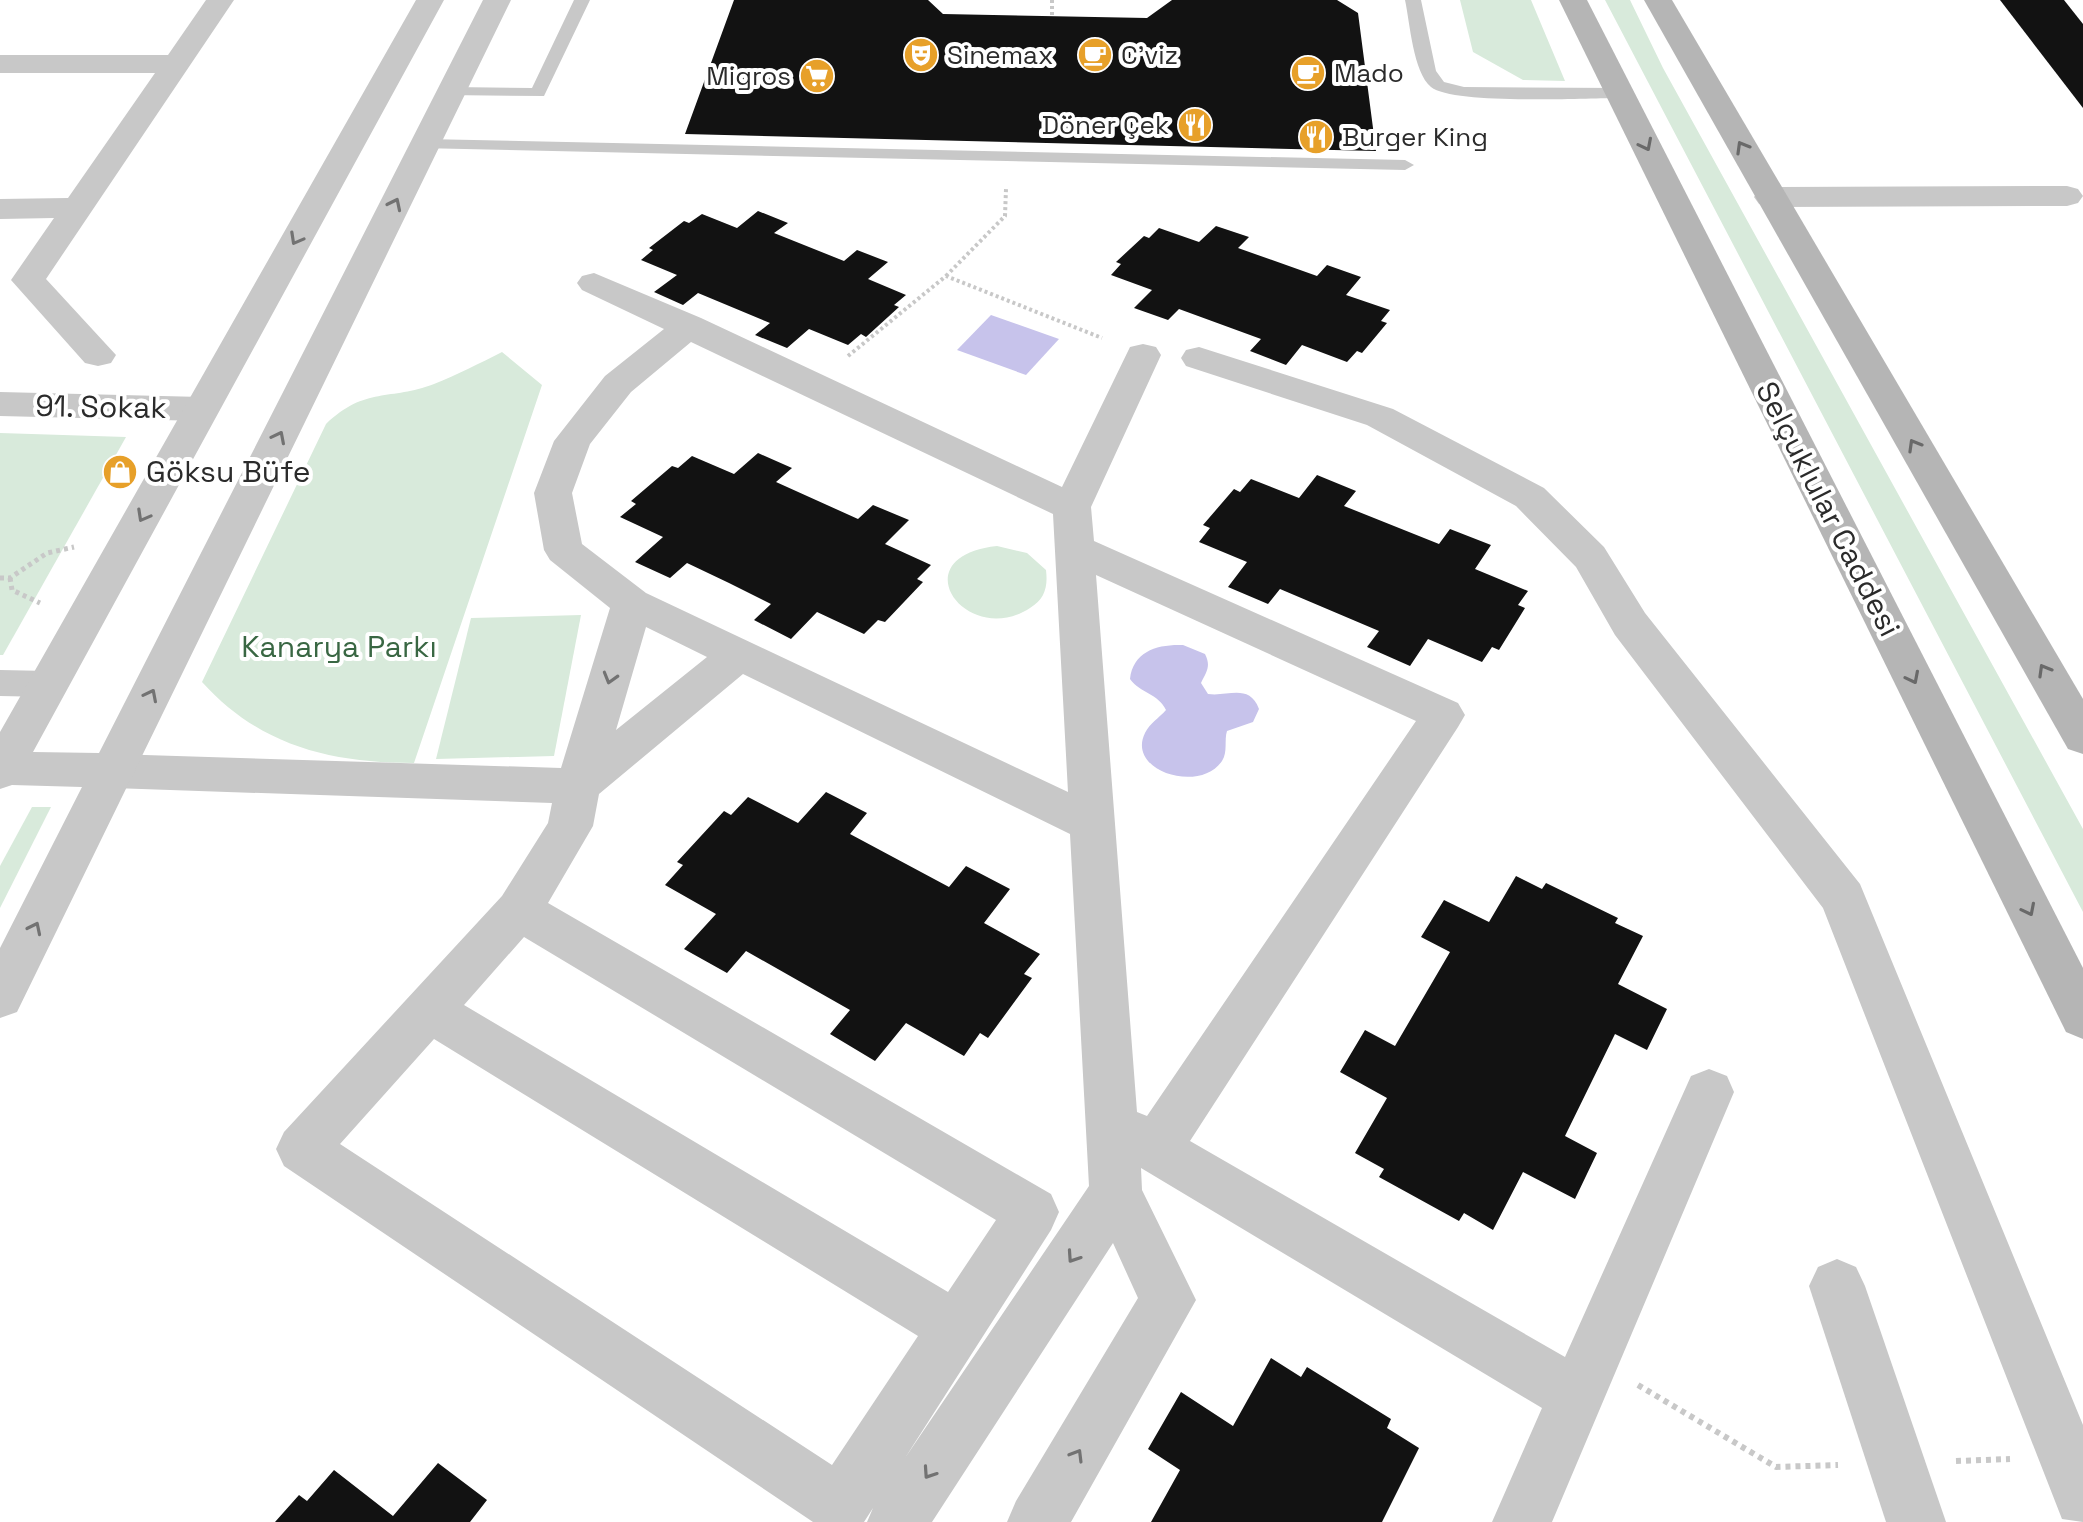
<svg xmlns="http://www.w3.org/2000/svg" width="2083" height="1522" viewBox="0 0 2083 1522" font-family="'Space Grotesk',sans-serif">
  <rect width="100%" height="100%" fill="#fff"/>
  <g fill="#d8eadb">
    <path d="M 1460,0 L 1531,0 L 1565,81 L 1523,80 L 1473,52 Z"/>
    <path d="M 1605,0 L 1630,0 L 1663,68 L 2083,829 L 2083,912 Z"/>
    <path d="M 502,352 L 542,385 L 414,763 C 330,763 260,746 202,682 L 326,424 C 366,386 390,401 434,384 C 457,375 480,363 502,352 Z"/>
    <path d="M 0,433 L 126,437 L 3,655 L 0,655 Z"/>
    <path d="M 997,546 L 1027,553 L 1046,570 C 1048,587 1045,599 1030,608 C 967,649 899,557 997,546 Z"/>
    <path d="M 581,615 L 554,756 L 436,759 L 471,618 Z"/>
    <path d="M 32,807 L 51,807 L 0,908 L 0,866 Z"/>
  </g>
  <g fill="#c7c3eb">
    <path d="M 991,315 L 1059,339 L 1026,375 L 957,350 Z"/>
    <path d="M 1183,645 L 1205,654 C 1211,666 1207,671 1201,683 L 1208,694 C 1228,697 1249,683 1259,709 L 1253,722 L 1227,731 C 1224,740 1228,752 1222,761 C 1200,794 1126,771 1145,733 C 1150,723 1159,718 1166,710 C 1159,694 1140,693 1130,679 C 1133,651 1158,644 1183,645 Z"/>
  </g>
  <g fill="#121212">
    <path d="M 734,0 L 928,0 L 943,14 L 1147,18 L 1172,0 L 1337,0 L 1358,13 L 1376,151 L 685,134 Z"/>
    <path d="M 2000,0 L 2064,0 L 2083,24 L 2083,108 Z"/>
    <path d="M 758,211 L 788,223 L 774,233 L 844,261 L 857,250 L 888,262 L 868,279 L 906,295 L 894,305 L 899,307 L 866,337 L 861,334 L 848,345 L 809,329 L 787,348 L 755,335 L 770,323 L 698,293 L 683,305 L 654,292 L 677,275 L 641,260 L 653,250 L 649,248 L 684,221 L 689,223 L 702,214 L 737,228 Z"/>
    <path d="M 1216,226 L 1249,237 L 1238,248 L 1317,276 L 1327,265 L 1361,277 L 1346,295 L 1390,310 L 1381,321 L 1387,323 L 1362,353 L 1357,351 L 1347,362 L 1302,345 L 1286,365 L 1250,351 L 1261,339 L 1179,309 L 1168,320 L 1134,308 L 1152,290 L 1111,275 L 1121,264 L 1116,262 L 1144,236 L 1149,238 L 1159,228 L 1199,242 Z"/>
    <path d="M 758,453 L 792,468 L 776,482 L 858,519 L 873,505 L 909,520 L 885,544 L 931,565 L 917,579 L 923,582 L 885,622 L 878,620 L 864,634 L 817,612 L 791,639 L 754,620 L 771,604 L 729,583 L 687,563 L 670,578 L 635,562 L 663,537 L 620,517 L 636,504 L 631,501 L 672,466 L 678,468 L 692,456 L 734,474 Z"/>
    <path d="M 1317,475 L 1356,491 L 1344,506 L 1439,544 L 1450,529 L 1491,545 L 1475,569 L 1528,591 L 1518,605 L 1525,608 L 1499,650 L 1492,647 L 1482,662 L 1428,639 L 1410,666 L 1367,647 L 1379,631 L 1280,589 L 1268,604 L 1228,587 L 1247,562 L 1199,542 L 1210,528 L 1203,525 L 1234,489 L 1240,492 L 1251,479 L 1299,498 Z"/>
    <path d="M 826,792 L 867,813 L 850,834 L 949,887 L 966,866 L 1010,889 L 984,923 L 1040,954 L 1024,974 L 1032,978 L 988,1038 L 980,1033 L 964,1056 L 906,1023 L 875,1061 L 830,1034 L 850,1010 L 746,951 L 727,973 L 684,949 L 716,914 L 665,885 L 683,865 L 677,862 L 724,811 L 731,815 L 748,797 L 798,823 Z"/>
    <path d="M 1516,876 L 1542,889 L 1546,883 L 1618,918 L 1615,923 L 1643,936 L 1618,984 L 1667,1009 L 1647,1050 L 1615,1034 L 1565,1136 L 1597,1153 L 1575,1199 L 1523,1172 L 1493,1230 L 1464,1213 L 1459,1221 L 1379,1177 L 1384,1169 L 1355,1153 L 1387,1098 L 1340,1072 L 1365,1030 L 1395,1046 L 1450,952 L 1421,937 L 1444,900 L 1489,922 Z"/>
    <path d="M 1271,1358 L 1301,1377 L 1307,1367 L 1391,1419 L 1387,1428 L 1419,1448 L 1382,1522 L 1151,1522 L 1180,1470 L 1148,1449 L 1181,1392 L 1233,1426 Z"/>
    <path d="M 438,1463 L 487,1500 L 470,1522 L 275,1522 L 299,1495 L 307,1501 L 334,1470 L 393,1516 Z"/>
  </g>
  <g fill="none" stroke-linecap="round" stroke-linejoin="round">
    <g stroke="#c8c8c8" stroke-width="4" stroke-dasharray="3 3" stroke-linecap="butt">
      <path d="M 1052,0 L 1052,16"/>
      <path d="M 946,276 L 1005,216 L 1006,189"/>
      <path d="M 848,356 L 946,276 L 1102,338"/>
    </g>
    <g stroke="#c8c8c8" stroke-width="5" stroke-dasharray="4 4" stroke-linecap="butt">
      <path d="M 0,578 L 10,578 L 47,553 L 74,547"/>
      <path d="M 10,578 L 12,590 L 40,603"/>
    </g>
    <g stroke="#c8c8c8" stroke-width="6" stroke-dasharray="5 5" stroke-linecap="butt">
      <path d="M 1638,1385 L 1776,1467 L 1838,1465"/>
      <path d="M 1956,1461 L 2010,1459"/>
    </g>
    <g fill="#c8c8c8" fill-rule="evenodd">
      <path d="M 574,0 L 590,0 L 544,96 L 445,95 L 445,89 L 451,87 L 532,88 Z"/>
      <path d="M 1405,0 L 1421,0 L 1436,71 L 1444,82 L 1464,87 L 1620,88 L 1628,93 L 1620,98 C 1586,98 1453,105 1431,87 C 1413,72 1410,23 1405,0 Z"/>
      <path d="M 425,139 L 1405,160 L 1414,165 L 1405,170 L 419,148 L 417,144 L 419,140 Z"/>
    </g>
    <path fill="#c8c8c8" fill-rule="evenodd" d="M 0,670 L 49,671 L 61,675 L 66,684 L 61,693 L 49,697 L 0,696 Z"/>
    <g fill="#c8c8c8" fill-rule="evenodd">
      <path d="M 206,0 L 234,0 L 46,279 L 116,355 L 111,363 L 98,366 L 85,363 L 11,280 L 54,218 L 0,219 L 0,199 L 68,198 L 155,73 L 0,73 L 0,55 L 168,55 Z"/>
      <path d="M 2067,186 L 2078,189 L 2083,196 L 2078,203 L 2067,206 L 1770,207 L 1759,204 L 1754,197 L 1759,190 L 1770,187 Z"/>
      <path d="M 594,273 L 701,318 L 1062,487 L 1130,347 L 1143,344 L 1156,347 L 1161,355 L 1091,507 L 1094,541 L 1458,703 L 1465,715 L 1458,727 L 1190,1141 L 1565,1357 L 1691,1076 L 1709,1069 L 1727,1076 L 1734,1092 L 1552,1522 L 1492,1522 L 1542,1408 L 1141,1168 L 1142,1190 L 1196,1300 L 1071,1522 L 1007,1522 L 1016,1501 L 1138,1298 L 1113,1243 L 932,1522 L 867,1522 L 873,1508 L 864,1522 L 813,1522 L 284,1166 L 276,1149 L 284,1132 L 502,896 L 548,823 L 552,803 L 113,788 L 97,783 L 91,771 L 97,759 L 113,754 L 561,768 L 610,608 L 550,560 L 544,550 L 534,493 L 554,441 L 605,376 L 664,329 L 582,290 L 577,283 L 582,276 ZM 691,342 L 1053,514 L 1068,792 L 646,593 L 582,544 L 572,493 L 590,444 L 631,392 ZM 1096,575 L 1416,721 L 1147,1116 L 1137,1112 ZM 646,627 L 707,657 L 616,730 ZM 743,674 L 1070,834 L 1089,1186 L 905,1458 L 1051,1230 L 1059,1212 L 1051,1194 L 548,903 L 593,826 L 599,794 ZM 524,937 L 996,1220 L 948,1292 L 464,1005 ZM 434,1039 L 918,1336 L 832,1465 L 340,1144 Z"/>
      <path d="M 1199,347 L 1393,409 L 1544,488 L 1604,547 L 1645,613 L 1860,884 L 2083,1425 L 2083,1522 L 2062,1519 L 1823,908 L 1615,635 L 1576,567 L 1516,506 L 1367,425 L 1186,366 L 1181,358 L 1186,350 Z"/>
      <path d="M 0,392 L 202,397 L 215,401 L 220,409 L 215,417 L 202,421 L 0,416 Z"/>
      <path d="M 1837,1259 L 1856,1267 L 1865,1286 L 1946,1522 L 1886,1522 L 1809,1286 L 1818,1267 Z"/>
    </g>
    <path fill="#c8c8c8" fill-rule="evenodd" d="M 416,0 L 444,0 L 33,752 L 99,753 L 483,0 L 511,0 L 17,1012 L 0,1018 L 0,948 L 82,787 L 12,785 L 0,789 L 0,732 Z"/>
    <g fill="#b5b5b5" fill-rule="evenodd">
      <path d="M 1559,0 L 1587,0 L 2083,968 L 2083,1039 L 2066,1032 Z"/>
      <path d="M 1644,0 L 1672,0 L 2083,699 L 2083,754 L 2068,749 Z"/>
    </g>
  </g>
  <defs><path id="oneway-chevron" d="M-2-3.5L2.5 0L-2 3.5" fill="none" stroke-width="1.6" stroke-linecap="round" stroke-linejoin="round" transform="scale(2)"/></defs>
  <g stroke="#696969">
    <use href="#oneway-chevron" transform="translate(1646 145) rotate(63)"/>
    <use href="#oneway-chevron" transform="translate(1742 147) rotate(-120)"/>
    <use href="#oneway-chevron" transform="translate(1914 445) rotate(-120)"/>
    <use href="#oneway-chevron" transform="translate(2044 670) rotate(-120)"/>
    <use href="#oneway-chevron" transform="translate(1913 678) rotate(63)"/>
    <use href="#oneway-chevron" transform="translate(2029 910) rotate(63)"/>
  </g>
  <g stroke="#727272">
    <use href="#oneway-chevron" transform="translate(395 204) rotate(-64)"/>
    <use href="#oneway-chevron" transform="translate(296 239) rotate(119)"/>
    <use href="#oneway-chevron" transform="translate(279 437) rotate(-63)"/>
    <use href="#oneway-chevron" transform="translate(143 516) rotate(119)"/>
    <use href="#oneway-chevron" transform="translate(610 678) rotate(106)"/>
    <use href="#oneway-chevron" transform="translate(151 695) rotate(-63)"/>
    <use href="#oneway-chevron" transform="translate(35 928) rotate(-64)"/>
    <use href="#oneway-chevron" transform="translate(1073 1257) rotate(124)"/>
    <use href="#oneway-chevron" transform="translate(1077 1455) rotate(-59)"/>
    <use href="#oneway-chevron" transform="translate(929 1473) rotate(124)"/>
  </g>
  <defs>
    <g id="theatre-disc" transform="scale(1.8)"><circle r="9.5" fill="#e7a029" stroke="#fff"/><path d="M-5-5.5Q0-4 5-5.5V0Q5 5 0 6Q-5 5-5 0ZM-3.3-2.5H-1v1.5H-3.3ZM1-2.5H3.3v1.5H1ZM-2.8 1Q0 5.5 2.8 1Z" fill="#fff"/></g>
    <g id="cafe-disc" transform="scale(1.8)"><circle r="9.5" fill="#e7a029" stroke="#fff"/><path d="M-5.5-4.5H6V0H3Q3 3.5 0 3.5H-2.5Q-5.5 3.5-5.5 0ZM3-3.2v2h1.7v-2ZM-6 4.5H4V6H-6Z" fill="#fff"/></g>
    <g id="supermarket-disc" transform="scale(1.8)"><circle r="9.5" fill="#e7a029" stroke="#fff"/><path d="M-6-5.5h2.5l.6 2H6L4.5 2H-2.5L-4.4-4H-6ZM-1.5 3.2a1.3 1.3 0 1 0 .1 0ZM3 3.2a1.3 1.3 0 1 0 .1 0Z" fill="#fff"/></g>
    <g id="restaurant-disc" transform="scale(1.8)"><circle r="9.5" fill="#e7a029" stroke="#fff"/><path d="M-5-6h1v4h1v-4h1v4h1v-4h1v5L-1.5 .5V6h-2V.5L-5-1ZM5-6V6H3V1.5H1.5Q1.5-4 5-6Z" fill="#fff"/></g>
    <g id="shop-disc" transform="scale(1.8)"><circle r="9.5" fill="#e7a029" stroke="#fff"/><path d="M-5-2.5h2.3a2.7 3.5 0 0 1 5.4 0H5L5.5 6h-11ZM-1.5-2.5h3a1.5 2.3 0 0 0-3 0Z" fill="#fff"/></g>
  </defs>
  <g fill-rule="evenodd">
    <use href="#theatre-disc" x="921" y="55"/>
    <use href="#cafe-disc" x="1095" y="55"/>
    <use href="#cafe-disc" x="1308" y="73"/>
    <use href="#supermarket-disc" x="817" y="76"/>
    <use href="#restaurant-disc" x="1195" y="125"/>
    <use href="#restaurant-disc" x="1316" y="137"/>
    <use href="#shop-disc" x="120" y="472"/>
  </g>
  <g text-anchor="middle" stroke-width="8" stroke-linejoin="round" paint-order="stroke">
    <g font-size="26" fill="#2b2b2b" stroke="#fff" text-anchor="start">
      <text x="947" y="64">Sinemax</text>
      <text x="1121" y="64">C'viz</text>
      <text x="1334" y="82">Mado</text>
      <text x="791" y="85" text-anchor="end">Migros</text>
      <text x="1169" y="134" text-anchor="end">Döner Çek</text>
      <text x="1342" y="146">Burger King</text>
    </g>
    <g font-size="30" fill="#2b2b2b" stroke="#fff">
      <text transform="translate(101 407) rotate(1)" y="10">91. Sokak</text>
      <text transform="translate(1828 509) rotate(63)" y="10">Selçuklular Caddesi</text>
    </g>
    <g font-size="30" fill="#2b2b2b" stroke="#fff" text-anchor="start">
      <text x="146" y="482">Göksu Büfe</text>
    </g>
    <g font-size="30" fill="#396743" stroke="#fff">
      <text x="339" y="657">Kanarya Parkı</text>
    </g>
  </g>
</svg>
